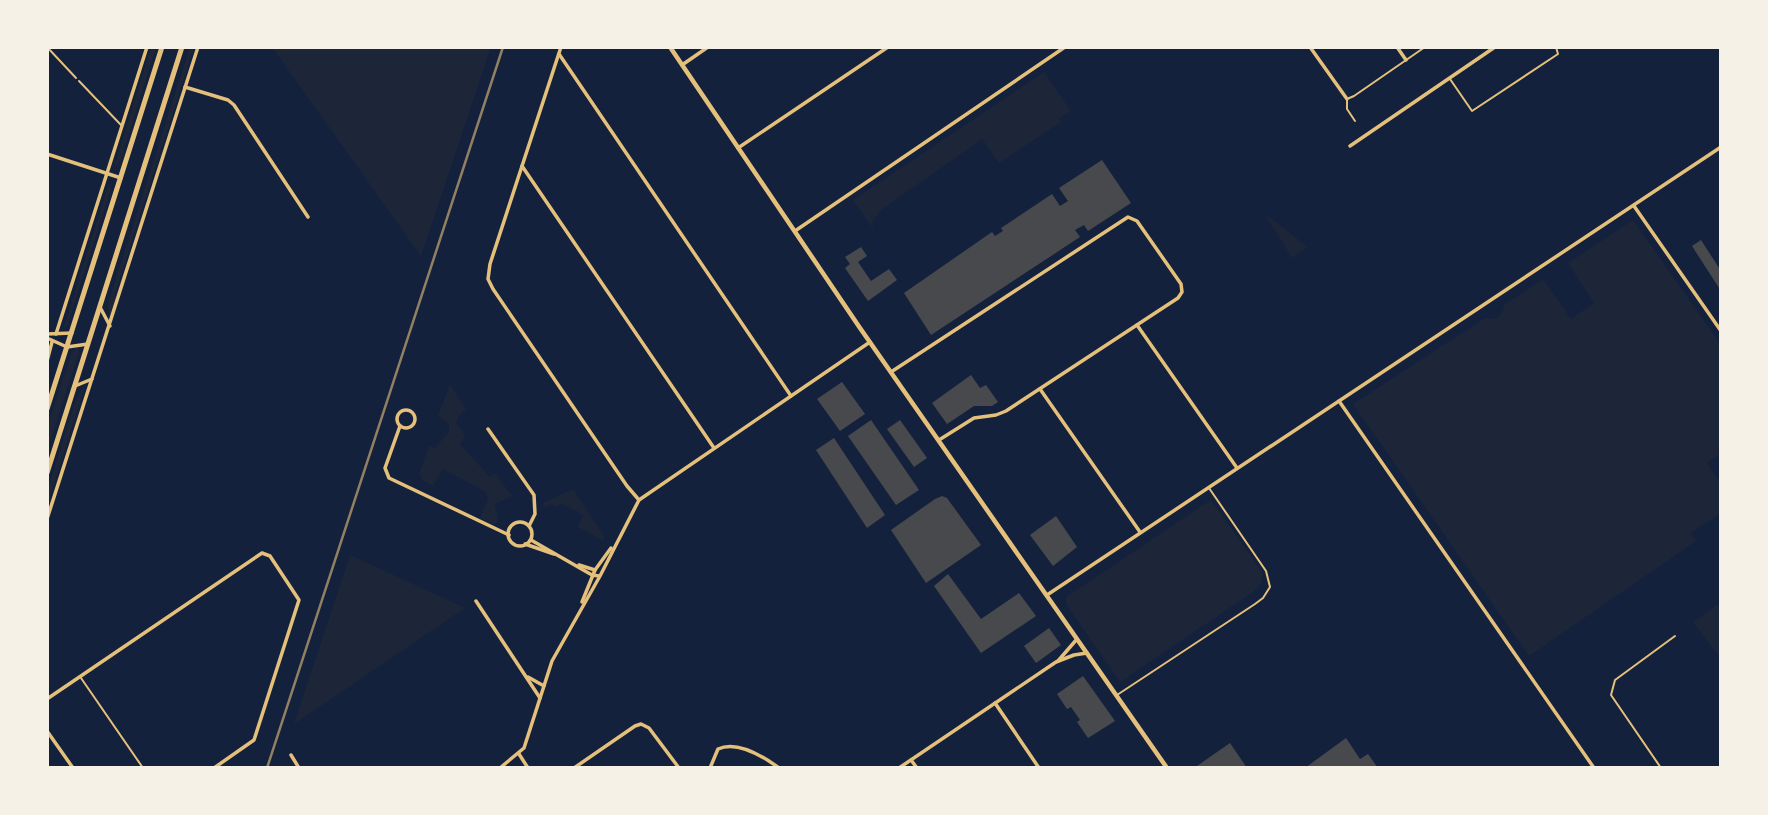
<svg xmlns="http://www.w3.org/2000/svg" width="1768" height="815" viewBox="0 0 1768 815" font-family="Jost,sans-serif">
  <rect width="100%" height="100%" fill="#14213d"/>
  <g fill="#1d2539">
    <path d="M 151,47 L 156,47 L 121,160 L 114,167 Z"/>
    <path d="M 190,47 L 194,47 L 115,294 L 114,306 L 109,319 L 108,303 Z"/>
    <path d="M 272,47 L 491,47 L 421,256 Z"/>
    <path d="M 1044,72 L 1071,111 L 1059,119 L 1061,122 L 999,163 L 982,139 L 882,209 L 872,222 L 874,230 L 853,200 Z"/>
    <path d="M 109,182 L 111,189 L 68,324 L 63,331 Z"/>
    <path d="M 1264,213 L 1308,247 L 1292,258 Z"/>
    <path d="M 1633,220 L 1721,345 L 1721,453 L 1707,463 L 1721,484 L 1721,513 L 1691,533 L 1696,541 L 1529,656 L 1353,404 L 1485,318 L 1495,319 L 1502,314 L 1504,305 L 1543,279 L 1571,319 L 1594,303 L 1568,263 Z"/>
    <path d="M 78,347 L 79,352 L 47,451 L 47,426 L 72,352 Z"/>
    <path d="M 450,384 L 466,409 L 458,417 L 456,423 L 465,435 L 460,444 L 490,477 L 495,473 L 512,496 L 495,504 L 498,521 L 494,525 L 480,518 L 488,499 L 486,492 L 443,469 L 433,486 L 422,480 L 422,476 L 419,474 L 429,446 L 435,448 L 449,432 L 449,424 L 438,416 Z"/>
    <path d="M 84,386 L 83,393 L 47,506 L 47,491 L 74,405 Z"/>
    <path d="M 573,489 L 604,536 L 604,541 L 578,527 L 583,515 L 561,503 L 556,507 L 550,504 L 545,508 L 543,503 Z"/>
    <path d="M 1211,500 L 1262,572 L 1261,583 L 1253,592 L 1120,682 L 1066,604 L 1066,597 Z"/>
    <path d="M 350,555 L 465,608 L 294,724 Z"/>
    <path d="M 1721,602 L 1721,659 L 1693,622 Z"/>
  </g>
  <g fill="#48494c">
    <path d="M 1102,160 L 1131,203 L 1088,231 L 1084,225 L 1075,230 L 1080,237 L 931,335 L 904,293 L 992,232 L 995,236 L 1003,231 L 1001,228 L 1052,194 L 1060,206 L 1068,201 L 1059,188 Z"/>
    <path d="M 1701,240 L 1721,271 L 1721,291 L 1692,246 Z"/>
    <path d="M 861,247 L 867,256 L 858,262 L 871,281 L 889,269 L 897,280 L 868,301 L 845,268 L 850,264 L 845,257 Z"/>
    <path d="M 971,375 L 980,388 L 986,385 L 998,402 L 992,406 L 974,406 L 947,424 L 932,403 Z"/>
    <path d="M 842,382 L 865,414 L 840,431 L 817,399 Z"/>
    <path d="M 871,420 L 919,490 L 896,505 L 848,436 Z"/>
    <path d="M 900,420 L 927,458 L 914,467 L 887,429 Z"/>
    <path d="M 834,438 L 885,515 L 867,528 L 816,450 Z"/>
    <path d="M 942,496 L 947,498 L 981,545 L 926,583 L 891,530 L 935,499 Z"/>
    <path d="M 1056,516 L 1077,547 L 1053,566 L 1030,535 Z"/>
    <path d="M 948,574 L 981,619 L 1019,593 L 1036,616 L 981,653 L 934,586 Z"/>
    <path d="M 1049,628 L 1061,645 L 1036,663 L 1024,646 Z"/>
    <path d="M 1083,676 L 1115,721 L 1088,738 L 1077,722 L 1080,720 L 1071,707 L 1067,709 L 1057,694 Z"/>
    <path d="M 1346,738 L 1360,759 L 1368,754 L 1378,768 L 1305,768 Z"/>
    <path d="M 1230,743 L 1247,768 L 1199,768 L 1197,766 Z"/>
  </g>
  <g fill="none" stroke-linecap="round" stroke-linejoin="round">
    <path stroke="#e5c07b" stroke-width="2" d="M 47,47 L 76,78"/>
    <g stroke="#e5c07b" stroke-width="2">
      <path d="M 1450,79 L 1472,111 L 1558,54 L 1556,47"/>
      <path d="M 79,81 L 121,125"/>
      <path d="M 1355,121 L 1347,109 L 1347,99 L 1354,96 L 1425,47"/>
      <path d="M 81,678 L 143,768"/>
      <path d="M 1117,695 L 1255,604 L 1263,598 L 1270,587 L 1266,571 L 1209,488"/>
      <path d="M 1661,768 L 1611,695 L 1615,680 L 1675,636"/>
    </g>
    <g stroke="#e5c07b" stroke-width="3.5">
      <path d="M 561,47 L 490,264 L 488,279 L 493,289 L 627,486 L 639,500"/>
      <path d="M 1310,47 L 1347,99"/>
      <path d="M 1397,47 L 1406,60"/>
      <path d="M 559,54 L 791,396"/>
      <path d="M 682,65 L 708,47"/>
      <path d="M 185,87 L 228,100 L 234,105 L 308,217"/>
      <path d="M 1350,146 L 1495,47"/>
      <path d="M 738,148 L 888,47"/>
      <path d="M 47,154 L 121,178"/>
      <path d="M 522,166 L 714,448"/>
      <path d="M 1634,206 L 1721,331"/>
      <path d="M 795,231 L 1065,47"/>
      <path d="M 101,309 L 110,326"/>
      <path d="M 1137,325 L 1237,468"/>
      <path d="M 47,334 L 72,333"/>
      <path d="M 56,334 L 147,47"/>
      <path d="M 47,338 L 67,347 L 88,344"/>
      <path d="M 47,361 L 52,342"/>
      <path d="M 891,372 L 1128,217 L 1137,221 L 1181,284 L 1182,292 L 1178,298 L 1006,411 L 996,415 L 974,418 L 939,440"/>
      <path d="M 75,386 L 92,379"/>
      <path d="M 1040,389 L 1140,532"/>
      <path d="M 1339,401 L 1594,768"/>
      <circle cx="406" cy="419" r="9"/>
      <path d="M 400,426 L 385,468 L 389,478 L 509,535"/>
      <path d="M 488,429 L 534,495 L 535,514 L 529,526"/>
      <path d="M 47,519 L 198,47"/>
      <circle cx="520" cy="534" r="12"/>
      <path d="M 531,540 L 592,575 L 599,576"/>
      <path d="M 525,544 L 554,554"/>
      <path d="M 579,565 L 595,570"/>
      <path d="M 476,601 L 540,698"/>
      <path d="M 582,602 L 595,570 L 611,548"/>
      <path d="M 1058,661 L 1077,639"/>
      <path d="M 528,677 L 544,686"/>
      <path d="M 47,699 L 262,553 L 270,556 L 299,600 L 254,740 L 214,768"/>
      <path d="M 995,703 L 1039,768"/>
      <path d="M 519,754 L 528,768"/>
      <path d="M 291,755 L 299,768"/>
      <path d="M 911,760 L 917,768"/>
      <path d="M 500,768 L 524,748 L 552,661 L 600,576 L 639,500 L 870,342"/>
      <path d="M 574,768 L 635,726 L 641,724 L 649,728 L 679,768"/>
      <path d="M 710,768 L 718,749 C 737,740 764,757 779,768"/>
      <path d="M 899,768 L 1056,662 L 1074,655 L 1087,653"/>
    </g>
    <g stroke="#e5c07b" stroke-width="3.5">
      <path d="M 1047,595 L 1721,147"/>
      <path d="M 47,731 L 73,768"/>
    </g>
    <path stroke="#e5c07b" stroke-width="4.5" d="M 670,47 L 860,328 L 1167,768"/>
    <g stroke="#e5c07b" stroke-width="5">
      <path d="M 47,409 L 162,47"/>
      <path d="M 47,473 L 182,47"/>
    </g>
    <path stroke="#918062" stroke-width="2.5" d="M 267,768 L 503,47"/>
  </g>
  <rect width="1768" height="815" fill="none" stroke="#f6f1e7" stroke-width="98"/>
</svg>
